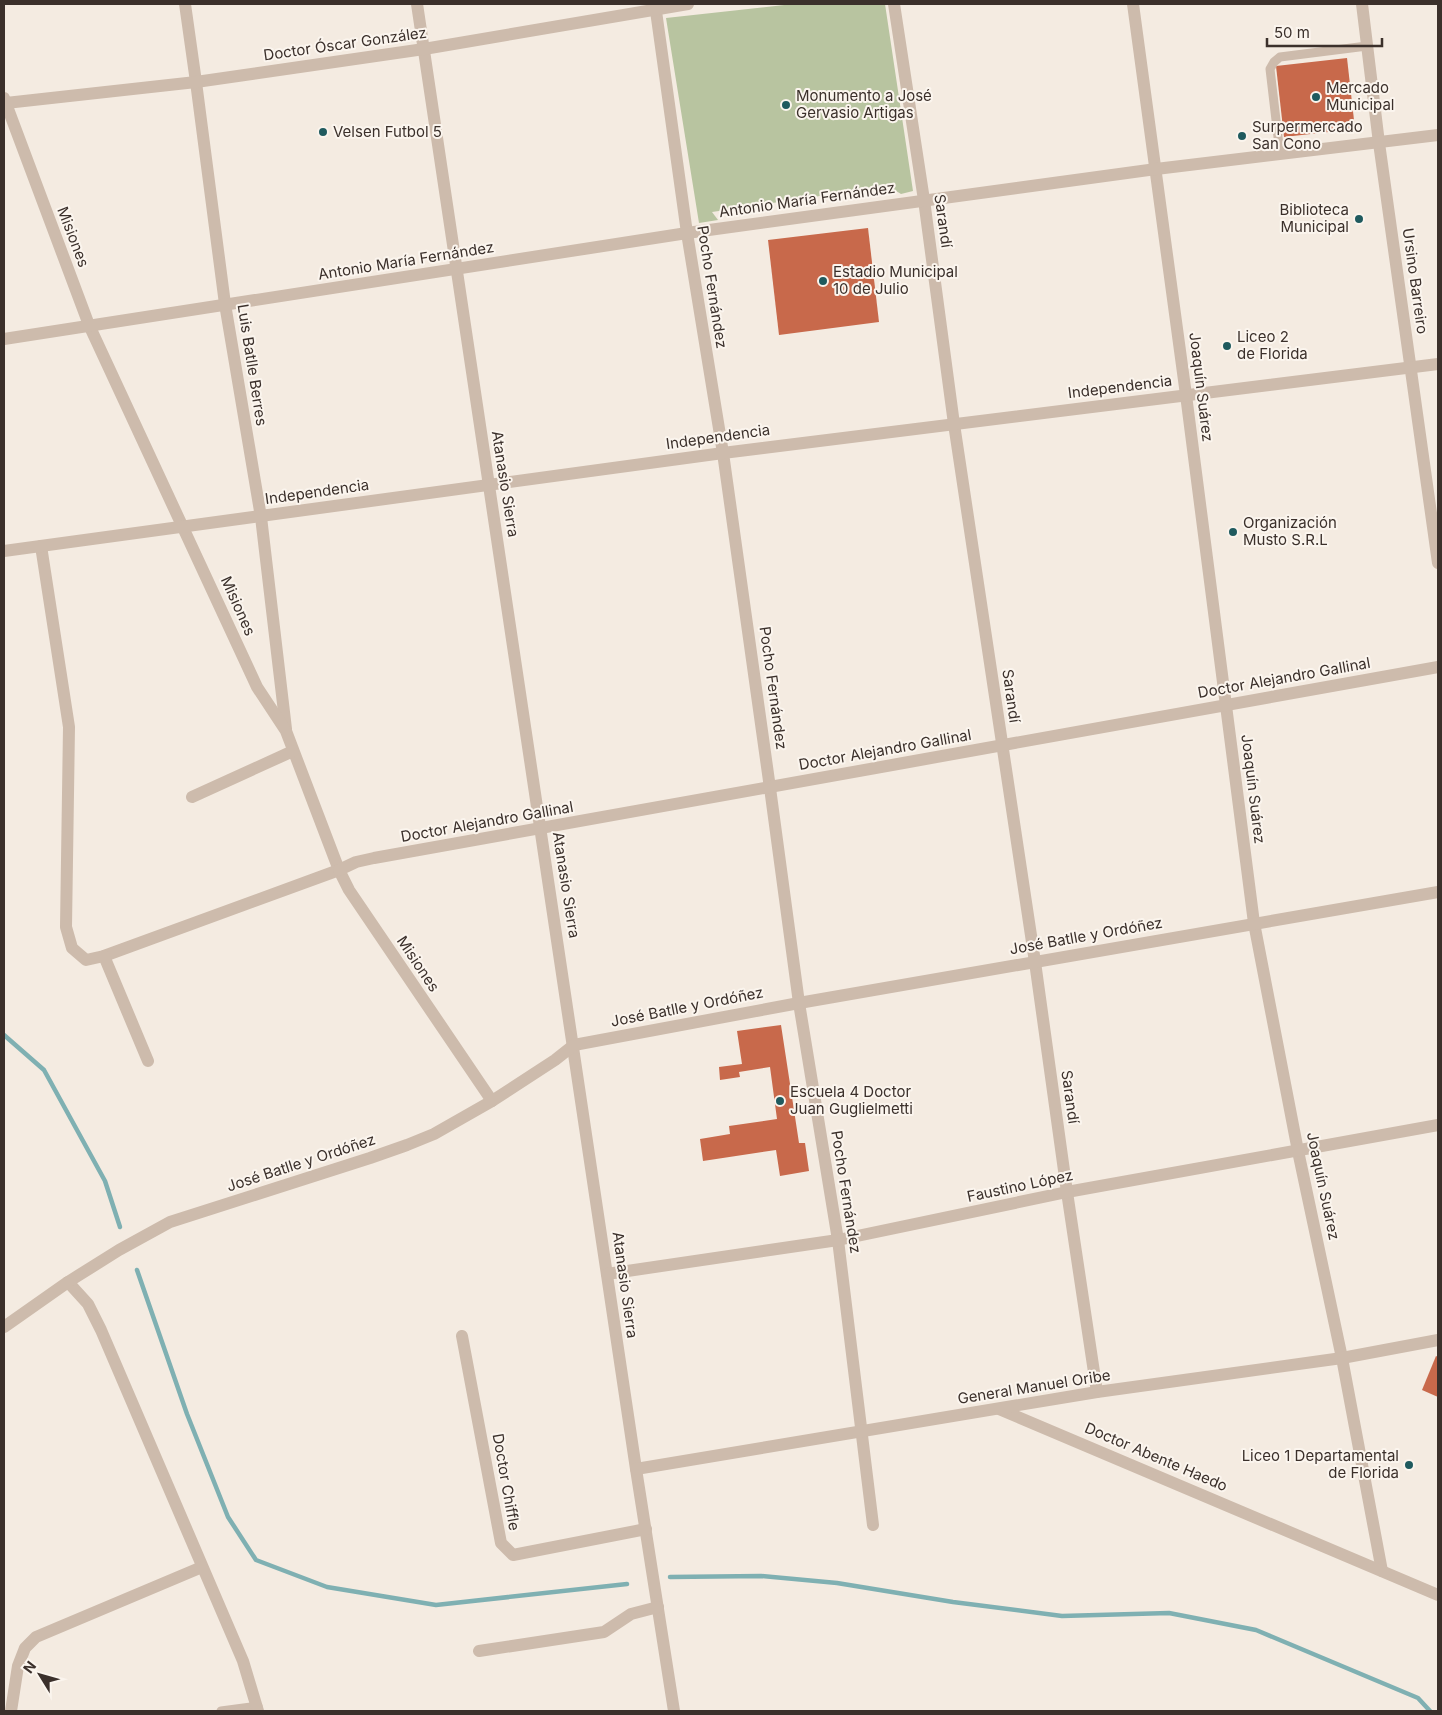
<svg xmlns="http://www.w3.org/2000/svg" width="1442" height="1715" viewBox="0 0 1442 1715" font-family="Inter,sans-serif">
  <rect width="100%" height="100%" fill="#f4ebe1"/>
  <path fill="#b8c4a0" d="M 793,4 L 885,4 L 913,191 L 901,194 L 888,186 L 712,212 L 718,220 L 699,223 L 666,18 Z"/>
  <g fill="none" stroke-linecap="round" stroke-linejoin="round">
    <g stroke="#7fb0b2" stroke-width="4.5">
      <path d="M 4,1035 L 44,1070 L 105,1181 L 120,1227"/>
      <path d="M 137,1270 L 187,1414 L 228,1517 L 256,1560 L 327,1587 L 436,1605 L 627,1584"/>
      <path d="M 670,1577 L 761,1576 L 837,1583 L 953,1602 L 1062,1616 L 1169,1613 L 1256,1630 L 1418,1698 L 1430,1711"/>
    </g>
  </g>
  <g fill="#c8694b">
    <path d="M 1347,58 L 1355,129 L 1284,137 L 1276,66 Z"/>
    <path d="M 868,228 L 879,322 L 779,335 L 768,240 Z"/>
    <path d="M 781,1025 L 799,1143 L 805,1143 L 809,1171 L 780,1176 L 776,1150 L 703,1161 L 700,1139 L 730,1134 L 729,1126 L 777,1119 L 770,1067 L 739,1072 L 740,1077 L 720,1080 L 719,1067 L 742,1064 L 737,1031 Z"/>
    <path d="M 1436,1356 L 1438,1357 L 1438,1397 L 1422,1390 Z"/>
  </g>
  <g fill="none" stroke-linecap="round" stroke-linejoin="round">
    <g stroke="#cdbbac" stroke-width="9">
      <path d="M 1280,154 L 1270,69 L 1274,62 L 1280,57 L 1367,46"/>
      <path d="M 221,1711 L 258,1706"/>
    </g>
    <g stroke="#cdbbac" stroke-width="12">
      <path d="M 185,4 L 196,82 L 225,304 L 261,517 L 286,729"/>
      <path d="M 417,4 L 636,1469 L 674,1711"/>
      <path d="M 655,4 L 687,233 L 723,453 L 770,788 L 799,1003 L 838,1240 L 873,1525"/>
      <path d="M 894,4 L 924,200 L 954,424 L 1035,962 L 1067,1192 L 1097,1392"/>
      <path d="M 1133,4 L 1186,395 L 1254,923 L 1298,1151 L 1342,1358 L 1382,1571"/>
      <path d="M 1362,4 L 1379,143 L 1438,563"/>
      <path d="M 4,98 L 89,325 L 257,687 L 286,731 L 339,870 L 349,890 L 492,1101"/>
      <path d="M 6,103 L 196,82 L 424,49 L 688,4"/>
      <path d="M 4,339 L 687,233 L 1156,169 L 1438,135"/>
      <path d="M 41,546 L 69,727 L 66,927 L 72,948 L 86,960 L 104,956 L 339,870"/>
      <path d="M 192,797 L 293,751"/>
      <path d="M 104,956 L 148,1061"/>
      <path d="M 607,1274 L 838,1240 L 1067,1192 L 1438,1125"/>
      <path d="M 68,1282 L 88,1304 L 101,1330 L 243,1661 L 258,1711"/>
      <path d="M 4,1327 L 68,1282 L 119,1250 L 170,1222 L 370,1158 L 407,1145 L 434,1134 L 492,1101 L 555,1060 L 574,1045 L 799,1003 L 1438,892"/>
      <path d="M 462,1336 L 501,1543 L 513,1555 L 646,1529"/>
      <path d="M 999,1409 L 1438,1595"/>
      <path d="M 636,1469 L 1097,1392 L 1342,1358 L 1438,1340"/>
      <path d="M 479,1651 L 604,1632 L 631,1614 L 658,1607"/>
      <path d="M 11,1711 L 18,1666 L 25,1648 L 36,1637 L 202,1567"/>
    </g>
    <g stroke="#cdbbac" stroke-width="12">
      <path d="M 4,551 L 723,453 L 1438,364"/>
      <path d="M 339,870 L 356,862 L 374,858 C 729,796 1083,729 1438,667"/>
    </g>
  </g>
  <g fill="#1f5a5e" stroke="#fbf5ee" stroke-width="2">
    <circle cx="1316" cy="97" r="5"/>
    <circle cx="786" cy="105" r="5"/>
    <circle cx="323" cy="132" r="5"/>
    <circle cx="1242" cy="136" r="5"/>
    <circle cx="1359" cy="219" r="5"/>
    <circle cx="823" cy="281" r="5"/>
    <circle cx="1227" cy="346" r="5"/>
    <circle cx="1233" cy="532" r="5"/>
    <circle cx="780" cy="1101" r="5"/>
    <circle cx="1409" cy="1465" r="5"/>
  </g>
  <g text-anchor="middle" stroke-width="4" stroke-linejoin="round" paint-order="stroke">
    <g font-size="15" fill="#3b302b" stroke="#fbf5ee">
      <text transform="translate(345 44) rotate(-8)" y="5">Doctor Óscar González</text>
      <text transform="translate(807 200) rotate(-8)" y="5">Antonio María Fernández</text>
      <text transform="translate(943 221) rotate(82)" y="5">Sarandí</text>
      <text transform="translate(73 237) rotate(69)" y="5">Misiones</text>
      <text transform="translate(406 261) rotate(-9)" y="5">Antonio María Fernández</text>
      <text transform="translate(1415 281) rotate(82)" y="5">Ursino Barreiro</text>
      <text transform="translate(712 287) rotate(81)" y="5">Pocho Fernández</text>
      <text transform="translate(252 365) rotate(81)" y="5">Luis Batlle Berres</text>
      <text transform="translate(1120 387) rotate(-7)" y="5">Independencia</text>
      <text transform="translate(1201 387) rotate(83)" y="5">Joaquín Suárez</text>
      <text transform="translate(718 437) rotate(-8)" y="5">Independencia</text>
      <text transform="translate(505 484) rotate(81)" y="5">Atanasio Sierra</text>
      <text transform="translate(317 492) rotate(-8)" y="5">Independencia</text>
      <text transform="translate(238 606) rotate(66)" y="5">Misiones</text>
      <text transform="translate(1284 678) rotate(-10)" y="5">Doctor Alejandro Gallinal</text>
      <text transform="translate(773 688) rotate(82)" y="5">Pocho Fernández</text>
      <text transform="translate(1011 696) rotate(82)" y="5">Sarandí</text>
      <text transform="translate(885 750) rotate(-10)" y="5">Doctor Alejandro Gallinal</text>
      <text transform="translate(1253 789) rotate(83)" y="5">Joaquín Suárez</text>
      <text transform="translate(487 822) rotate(-10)" y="5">Doctor Alejandro Gallinal</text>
      <text transform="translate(566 885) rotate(81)" y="5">Atanasio Sierra</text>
      <text transform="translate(1086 936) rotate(-10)" y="5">José Batlle y Ordóñez</text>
      <text transform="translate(418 964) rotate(56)" y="5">Misiones</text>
      <text transform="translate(687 1007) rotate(-11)" y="5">José Batlle y Ordóñez</text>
      <text transform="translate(1070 1097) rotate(82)" y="5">Sarandí</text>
      <text transform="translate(301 1163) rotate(-18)" y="5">José Batlle y Ordóñez</text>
      <text transform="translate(1020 1186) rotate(-12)" y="5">Faustino López</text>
      <text transform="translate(1323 1186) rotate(78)" y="5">Joaquín Suárez</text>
      <text transform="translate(846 1192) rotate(81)" y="5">Pocho Fernández</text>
      <text transform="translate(625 1285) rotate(82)" y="5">Atanasio Sierra</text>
      <text transform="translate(1034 1387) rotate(-9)" y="5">General Manuel Oribe</text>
      <text transform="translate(1156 1457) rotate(23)" y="5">Doctor Abente Haedo</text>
      <text transform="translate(506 1482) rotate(80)" y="5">Doctor Chiffle</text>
    </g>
    <g font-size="15" fill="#3b302b" stroke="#fbf5ee" text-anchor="start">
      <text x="1326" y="93">Mercado<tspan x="1326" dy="17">Municipal</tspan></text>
      <text x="796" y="101">Monumento a José<tspan x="796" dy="17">Gervasio Artigas</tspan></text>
      <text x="1252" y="132">Surpermercado<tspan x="1252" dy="17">San Cono</tspan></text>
      <text x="333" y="137">Velsen Futbol 5</text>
      <text x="1349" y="215" text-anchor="end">Biblioteca<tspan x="1349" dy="17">Municipal</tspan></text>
      <text x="833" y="277">Estadio Municipal<tspan x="833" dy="17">10 de Julio</tspan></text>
      <text x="1237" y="342">Liceo 2<tspan x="1237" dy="17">de Florida</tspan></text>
      <text x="1243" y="528">Organización<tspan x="1243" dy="17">Musto S.R.L</tspan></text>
      <text x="790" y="1097">Escuela 4 Doctor<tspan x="790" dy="17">Juan Guglielmetti</tspan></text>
      <text x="1399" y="1461" text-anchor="end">Liceo 1 Departamental<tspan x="1399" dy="17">de Florida</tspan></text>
    </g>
  </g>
  <rect width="1442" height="1715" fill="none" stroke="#3b302b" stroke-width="10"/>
  <g transform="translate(40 1675) rotate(307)" stroke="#fbf5ee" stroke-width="4" paint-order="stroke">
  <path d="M0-4L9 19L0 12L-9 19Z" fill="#3b302b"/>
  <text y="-8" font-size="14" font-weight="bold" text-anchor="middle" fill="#3b302b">N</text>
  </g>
  <path d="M1267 38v8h115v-8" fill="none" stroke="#3b302b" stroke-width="2.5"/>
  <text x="1274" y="38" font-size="15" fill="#3b302b" stroke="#fbf5ee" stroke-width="4" paint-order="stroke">50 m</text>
</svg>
